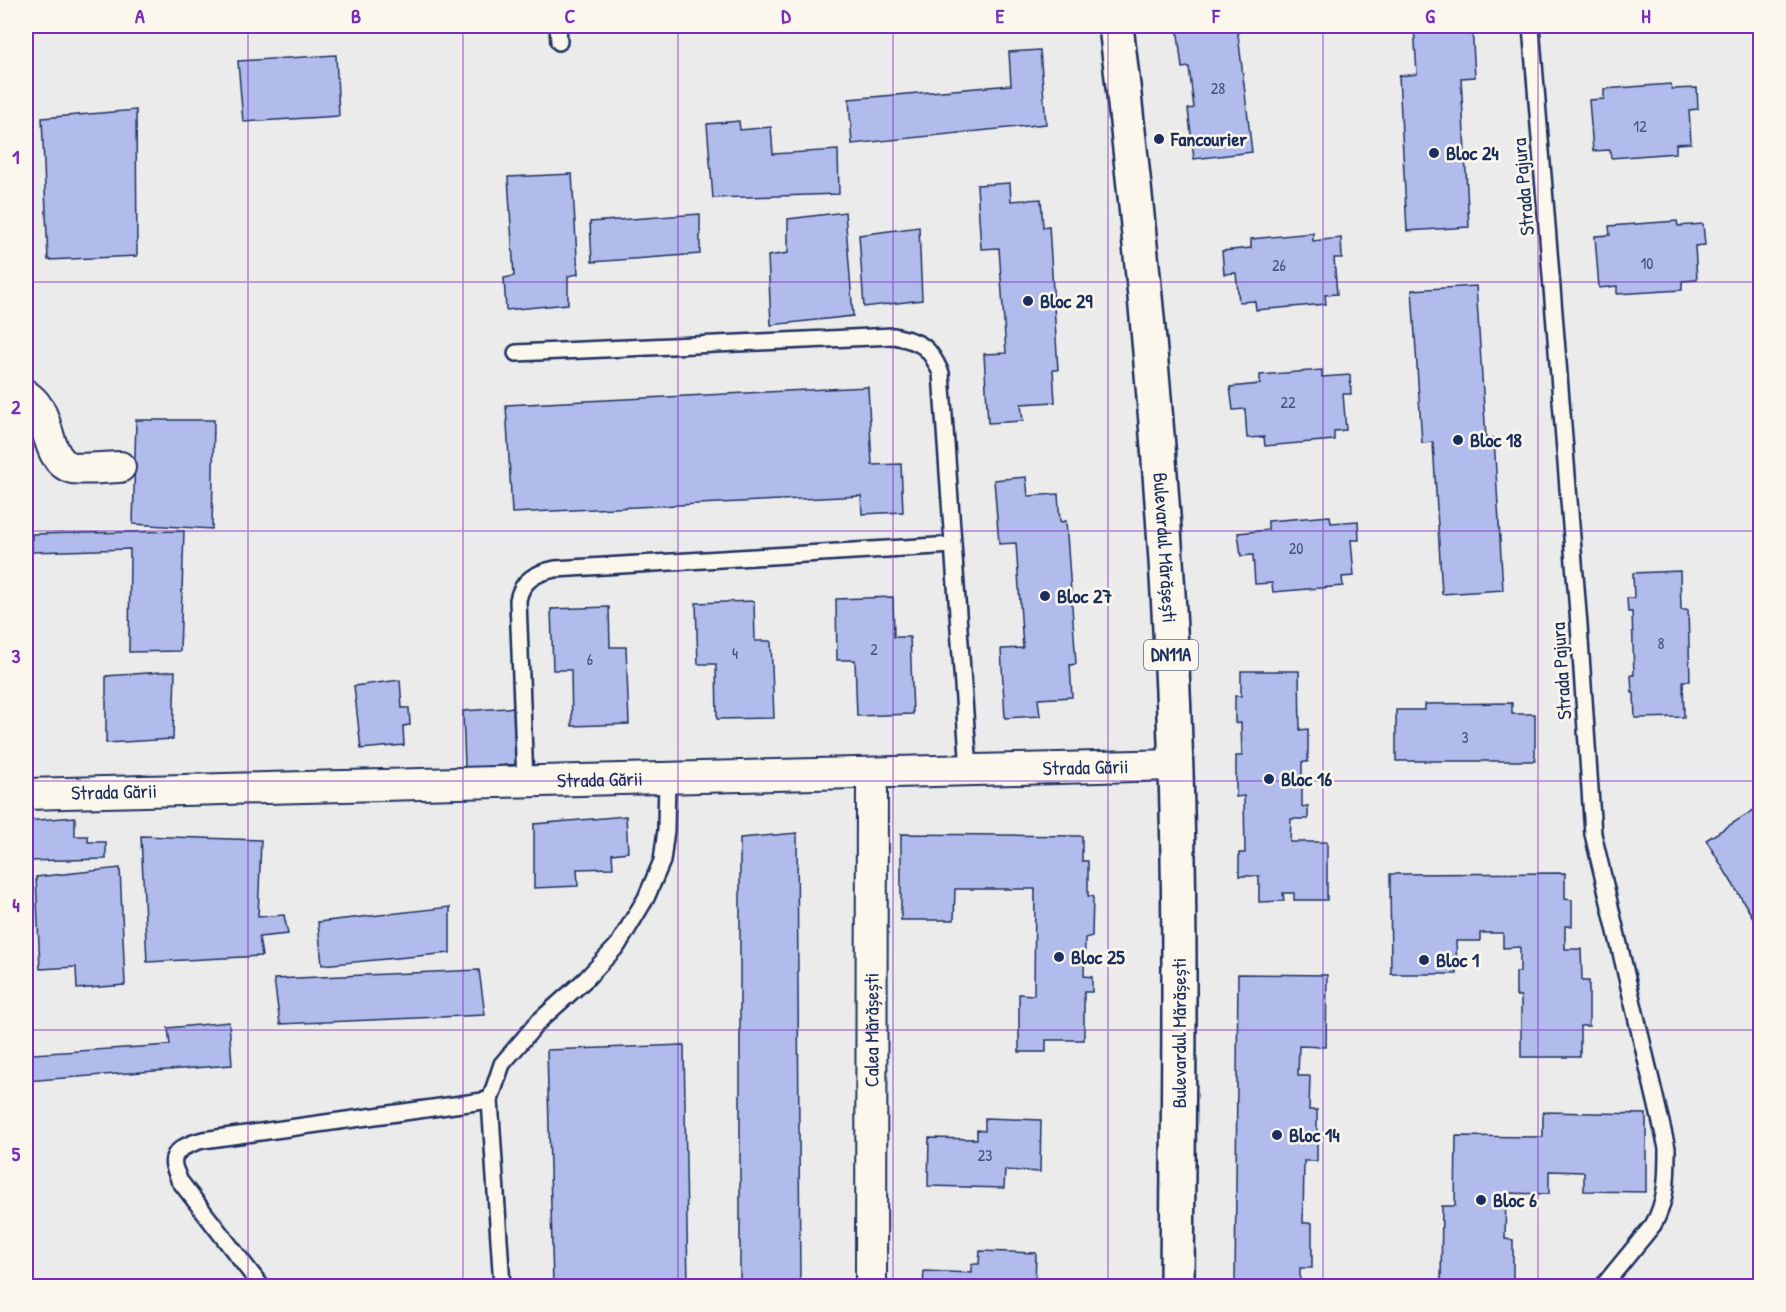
<svg xmlns="http://www.w3.org/2000/svg" width="1786" height="1312" viewBox="0 0 1786 1312" font-family="'Patrick Hand',sans-serif">
  <rect width="100%" height="100%" fill="#ecebec"/>
  <filter id="ink" filterUnits="userSpaceOnUse"><feTurbulence type="fractalNoise" baseFrequency=".0167" numOctaves="2"/><feDisplacementMap in="SourceGraphic" scale="12" xChannelSelector="R" yChannelSelector="G"/><feConvolveMatrix kernelMatrix="1 2 1 2 8 2 1 2 1" color-interpolation-filters="sRGB"/></filter>
  <g filter="url(#ink)">
    <g fill="#b1bced" stroke="#1b2f5e" stroke-width="1.5">
      <path d="M 1177,26 L 1237,26 L 1252,152 L 1194,159 L 1188,109 L 1194,108 L 1189,67 L 1182,68 Z"/>
      <path d="M 1414,26 L 1472,26 L 1475,77 L 1461,78 L 1469,227 L 1407,231 L 1399,76 L 1417,74 Z"/>
      <path d="M 1040,50 L 1046,124 L 852,144 L 849,99 L 1011,85 L 1009,52 Z"/>
      <path d="M 336,55 L 339,116 L 243,122 L 238,61 Z"/>
      <path d="M 1671,84 L 1672,89 L 1697,88 L 1698,109 L 1689,110 L 1691,143 L 1676,144 L 1676,153 L 1611,158 L 1610,150 L 1593,151 L 1589,100 L 1604,99 L 1604,89 Z"/>
      <path d="M 136,110 L 137,256 L 48,260 L 42,118 Z"/>
      <path d="M 739,121 L 740,130 L 771,127 L 773,154 L 838,150 L 839,194 L 713,198 L 707,124 Z"/>
      <path d="M 572,174 L 578,274 L 568,276 L 568,304 L 506,310 L 504,278 L 514,276 L 508,177 Z"/>
      <path d="M 1010,183 L 1011,201 L 1041,199 L 1043,227 L 1049,226 L 1058,370 L 1053,370 L 1055,402 L 1021,404 L 1023,421 L 988,423 L 984,354 L 1006,353 L 999,248 L 981,249 L 977,185 Z"/>
      <path d="M 845,212 L 853,316 L 771,325 L 768,256 L 788,253 L 788,219 Z"/>
      <path d="M 700,214 L 700,254 L 592,262 L 590,222 Z"/>
      <path d="M 1677,221 L 1678,226 L 1703,224 L 1705,245 L 1695,246 L 1697,280 L 1682,281 L 1682,290 L 1617,294 L 1617,286 L 1599,288 L 1595,236 L 1610,235 L 1609,226 Z"/>
      <path d="M 919,227 L 922,300 L 864,307 L 859,235 Z"/>
      <path d="M 1313,233 L 1313,241 L 1341,238 L 1342,258 L 1334,258 L 1337,294 L 1325,295 L 1326,304 L 1256,310 L 1255,301 L 1239,302 L 1236,273 L 1224,274 L 1222,251 L 1251,248 L 1251,239 Z"/>
      <path d="M 1476,286 L 1486,438 L 1494,438 L 1503,590 L 1442,594 L 1433,442 L 1422,443 L 1412,290 Z"/>
      <path d="M 1322,370 L 1322,377 L 1350,375 L 1351,394 L 1343,394 L 1346,430 L 1334,431 L 1334,440 L 1265,446 L 1264,437 L 1247,438 L 1245,409 L 1233,410 L 1230,387 L 1260,384 L 1260,375 Z"/>
      <path d="M 868,387 L 872,465 L 901,464 L 903,512 L 862,514 L 861,496 L 512,513 L 506,405 Z"/>
      <path d="M 136,420 L 214,420 L 212,529 L 133,524 Z"/>
      <path d="M 1026,477 L 1028,496 L 1058,494 L 1060,522 L 1066,521 L 1076,664 L 1070,665 L 1072,697 L 1038,699 L 1040,716 L 1005,718 L 1001,649 L 1023,648 L 1016,543 L 999,544 L 994,480 Z"/>
      <path d="M 1330,516 L 1331,523 L 1358,521 L 1359,540 L 1351,540 L 1354,576 L 1342,577 L 1343,586 L 1273,592 L 1272,583 L 1255,584 L 1253,555 L 1241,556 L 1238,533 L 1268,530 L 1268,521 Z"/>
      <path d="M 184,531 L 180,651 L 129,652 L 130,549 L 32,552 L 32,534 Z"/>
      <path d="M 26,543 L 28,720 L 26,720 Z"/>
      <path d="M 1680,571 L 1681,610 L 1688,610 L 1690,681 L 1683,681 L 1684,717 L 1635,718 L 1634,693 L 1632,693 L 1631,675 L 1634,675 L 1632,612 L 1628,612 L 1627,598 L 1634,598 L 1633,573 Z"/>
      <path d="M 893,597 L 894,637 L 910,637 L 913,714 L 857,716 L 855,660 L 837,660 L 836,599 Z"/>
      <path d="M 754,601 L 755,641 L 771,641 L 774,718 L 717,719 L 716,664 L 698,664 L 696,603 Z"/>
      <path d="M 609,607 L 610,647 L 626,647 L 629,724 L 572,726 L 571,670 L 553,670 L 551,609 Z"/>
      <path d="M 175,671 L 173,739 L 106,743 L 106,676 Z"/>
      <path d="M 1241,671 L 1299,671 L 1300,730 L 1308,729 L 1308,762 L 1302,762 L 1302,807 L 1308,806 L 1308,819 L 1291,819 L 1290,842 L 1327,842 L 1327,900 L 1294,900 L 1294,893 L 1283,893 L 1284,901 L 1259,902 L 1259,876 L 1239,876 L 1239,853 L 1245,853 L 1244,796 L 1236,797 L 1236,756 L 1242,756 L 1241,723 L 1235,723 L 1235,696 L 1241,696 Z"/>
      <path d="M 400,680 L 402,708 L 409,708 L 410,725 L 403,726 L 404,745 L 361,749 L 354,686 Z"/>
      <path d="M 1512,703 L 1512,714 L 1535,714 L 1535,761 L 1396,761 L 1396,710 L 1425,710 L 1425,704 Z"/>
      <path d="M 519,707 L 521,764 L 465,768 L 463,711 Z"/>
      <path d="M 1760,806 L 1760,929 L 1706,840 Z"/>
      <path d="M 626,816 L 628,852 L 612,854 L 613,868 L 577,869 L 578,886 L 534,888 L 534,824 Z"/>
      <path d="M 75,817 L 75,836 L 88,836 L 88,842 L 106,842 L 106,859 L 26,861 L 26,821 Z"/>
      <path d="M 797,833 L 800,1286 L 740,1286 L 740,838 Z"/>
      <path d="M 901,834 L 1082,836 L 1082,861 L 1088,861 L 1088,896 L 1093,896 L 1092,936 L 1085,938 L 1084,976 L 1092,977 L 1092,992 L 1084,992 L 1084,1040 L 1046,1040 L 1046,1052 L 1019,1052 L 1019,994 L 1034,995 L 1035,889 L 955,889 L 954,920 L 901,920 Z"/>
      <path d="M 141,836 L 261,840 L 258,917 L 284,915 L 288,934 L 259,937 L 262,956 L 147,962 Z"/>
      <path d="M 120,868 L 125,985 L 77,989 L 76,967 L 40,969 L 36,877 Z"/>
      <path d="M 1565,873 L 1565,899 L 1572,900 L 1572,926 L 1565,926 L 1565,949 L 1581,949 L 1582,981 L 1589,981 L 1589,1026 L 1580,1026 L 1580,1057 L 1521,1057 L 1521,996 L 1516,996 L 1516,972 L 1520,972 L 1520,947 L 1503,948 L 1503,933 L 1480,933 L 1480,941 L 1456,941 L 1457,974 L 1391,974 L 1390,874 Z"/>
      <path d="M 450,907 L 450,953 L 322,965 L 318,922 Z"/>
      <path d="M 26,955 L 33,1054 L 170,1045 L 168,1028 L 229,1022 L 232,1065 L 26,1081 Z"/>
      <path d="M 479,970 L 485,1015 L 280,1024 L 274,979 Z"/>
      <path d="M 1238,974 L 1327,975 L 1326,1047 L 1299,1046 L 1298,1076 L 1310,1076 L 1309,1110 L 1317,1110 L 1317,1161 L 1304,1161 L 1303,1223 L 1312,1223 L 1312,1268 L 1300,1268 L 1300,1286 L 1235,1286 Z"/>
      <path d="M 684,1045 L 688,1286 L 553,1286 L 547,1050 Z"/>
      <path d="M 1543,1112 L 1646,1114 L 1646,1192 L 1584,1191 L 1584,1172 L 1549,1171 L 1549,1194 L 1506,1193 L 1505,1239 L 1513,1240 L 1513,1286 L 1441,1286 L 1442,1206 L 1455,1206 L 1456,1136 L 1543,1137 Z"/>
      <path d="M 985,1118 L 1041,1120 L 1040,1172 L 1005,1170 L 1004,1188 L 928,1186 L 929,1138 L 977,1139 L 977,1130 L 985,1131 Z"/>
      <path d="M 980,1251 L 1036,1253 L 1035,1286 L 923,1286 L 924,1271 L 972,1273 L 972,1264 L 979,1264 Z"/>
    </g>
    <g fill="none" stroke-linecap="round" stroke-linejoin="round">
      <g stroke="#1b2f5e" stroke-width="20">
        <g id="service">
          <path d="M 558,26 L 559,42"/>
          <path d="M 1531,26 L 1579,625 L 1593,834 L 1667,1148 C 1667,1176 1667,1201 1653,1225 L 1603,1286"/>
          <path d="M 516,353 L 894,336 C 922,342 929,346 941,373 L 969,770"/>
          <path d="M 525,781 L 518,600 C 522,580 536,573 555,569 L 953,545"/>
          <path d="M 261,1286 L 179,1180 C 178,1175 175,1171 174,1166 C 170,1150 191,1143 203,1140 L 490,1100"/>
          <path d="M 502,1286 L 490,1100 L 502,1064 L 539,1021 L 586,979 L 618,945 L 646,898 L 662,861 L 666,830 L 667,778"/>
        </g>
      </g>
      <g stroke="#1b2f5e" stroke-width="34">
        <g id="minor">
          <path d="M 26,395 C 29,398 34,401 36,405 C 50,422 47,461 72,468 C 80,470 110,467 120,467"/>
          <path id="s1" d="M 26,794 L 1176,765"/>
          <path id="s2" d="M 871,1286 L 872,773"/>
        </g>
      </g>
      <g stroke="#1b2f5e" stroke-width="38">
        <g id="primary">
          <path id="s3" d="M 1116,26 C 1147,286 1171,548 1177,810 C 1181,969 1178,1128 1177,1286"/>
        </g>
      </g>
      <use href="#service" stroke="#fbf7ec" stroke-width="15"/>
      <use href="#minor" stroke="#fbf7ec" stroke-width="30"/>
      <use href="#primary" stroke="#fbf7ec" stroke-width="33"/>
    </g>
  </g>
  <path fill="none" stroke="#7b2cbf" stroke-width="1.5" stroke-opacity="0.55" d="M 248,26 L 248,1286M 463,26 L 463,1286M 678,26 L 678,1286M 893,26 L 893,1286M 1108,26 L 1108,1286M 1323,26 L 1323,1286M 1538,26 L 1538,1286M 26,282 L 1760,282M 26,531 L 1760,531M 26,781 L 1760,781M 26,1030 L 1760,1030"/>
  <g fill="#1b2f5e" stroke="#fbf7ec" stroke-width="2">
    <circle cx="1159" cy="139" r="6"/>
    <circle cx="1434" cy="153" r="6"/>
    <circle cx="1028" cy="301" r="6"/>
    <circle cx="1458" cy="440" r="6"/>
    <circle cx="1045" cy="596" r="6"/>
    <circle cx="1269" cy="779" r="6"/>
    <circle cx="1059" cy="957" r="6"/>
    <circle cx="1424" cy="960" r="6"/>
    <circle cx="1277" cy="1135" r="6"/>
    <circle cx="1481" cy="1200" r="6"/>
  </g>
  <g text-anchor="middle" stroke-width="5" stroke-linejoin="round" paint-order="stroke">
    <g font-size="16" fill="#405282">
      <text x="1218" y="94">28</text>
      <text x="1640" y="132">12</text>
      <text x="1647" y="269">10</text>
      <text x="1279" y="271">26</text>
      <text x="1288" y="408">22</text>
      <text x="1296" y="554">20</text>
      <text x="1661" y="649">8</text>
      <text x="874" y="655">2</text>
      <text x="735" y="659">4</text>
      <text x="590" y="665">6</text>
      <text x="1465" y="743">3</text>
      <text x="985" y="1161">23</text>
    </g>
    <rect fill="#fbf7ec" stroke="#5e6b89" stroke-width="1.5" x="1144" y="640" width="54" height="30" rx="4.5"/>
    <g font-size="18" font-weight="bold" fill="#1b2f5e">
      <text x="1171" y="661">DN11A</text>
    </g>
    <g font-size="20" font-weight="bold" fill="#1b2f5e" stroke="#fbf7ec" text-anchor="start">
      <text x="1171" y="146">Fancourier</text>
      <text x="1446" y="160">Bloc 24</text>
      <text x="1040" y="308">Bloc 29</text>
      <text x="1470" y="447">Bloc 18</text>
      <text x="1057" y="603">Bloc 27</text>
      <text x="1281" y="786">Bloc 16</text>
      <text x="1071" y="964">Bloc 25</text>
      <text x="1436" y="967">Bloc 1</text>
      <text x="1289" y="1142">Bloc 14</text>
      <text x="1493" y="1207">Bloc 6</text>
    </g>
    <g font-size="20" fill="#1b2f5e" stroke="#fbf7ec">
      <text transform="translate(1523 187) rotate(-95)" y="7">Strada Pajura</text>
      <text dy="7" stroke="none"><textPath href="#s3" startOffset="524">Bulevardul Mărășești</textPath></text>
      <text transform="translate(1561 671) rotate(-94)" y="7">Strada Pajura</text>
      <text dy="7" stroke="none"><textPath href="#s1" startOffset="1060">Strada Gării</textPath></text>
      <text dy="7" stroke="none"><textPath href="#s1" startOffset="574">Strada Gării</textPath></text>
      <text dy="7" stroke="none"><textPath href="#s1" startOffset="88">Strada Gării</textPath></text>
      <text dy="7" stroke="none"><textPath href="#s2" startOffset="256">Calea Mărășești</textPath></text>
      <text transform="translate(1179 1033) rotate(-90)" y="7">Bulevardul Mărășești</text>
    </g>
  </g>
  <rect width="1786" height="1312" fill="none" stroke="#fbf7ec" stroke-width="66"/>
  <rect x="33" y="33" width="1720" height="1246" fill="none" stroke="#7b2cbf" stroke-width="2"/>
  <g font-size="20" text-anchor="middle" font-weight="bold" fill="#7b2cbf">
    <text x="140" y="23">A</text>
    <text x="356" y="23">B</text>
    <text x="570" y="23">C</text>
    <text x="786" y="23">D</text>
    <text x="1000" y="23">E</text>
    <text x="1216" y="23">F</text>
    <text x="1430" y="23">G</text>
    <text x="1646" y="23">H</text>
    <text x="16" y="164">1</text>
    <text x="16" y="414">2</text>
    <text x="16" y="663">3</text>
    <text x="16" y="912">4</text>
    <text x="16" y="1161">5</text>
  </g>
</svg>
